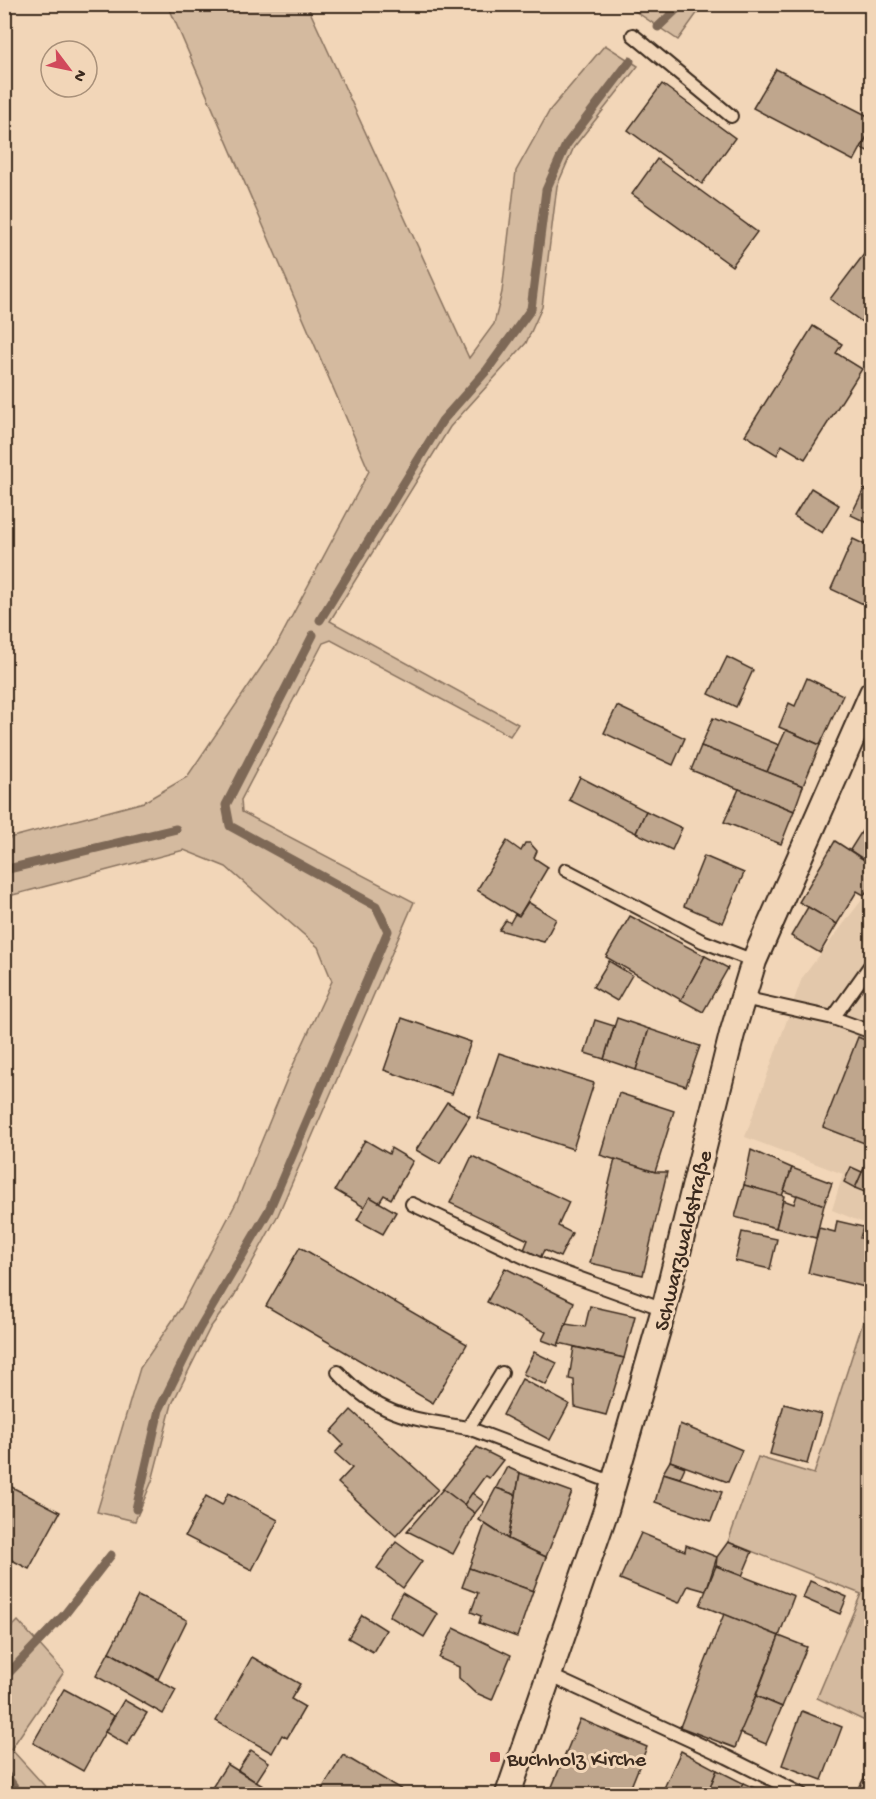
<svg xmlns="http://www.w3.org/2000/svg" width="876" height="1799" viewBox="0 0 876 1799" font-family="'Gochi Hand',sans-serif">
  <rect width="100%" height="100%" fill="#f2d6b8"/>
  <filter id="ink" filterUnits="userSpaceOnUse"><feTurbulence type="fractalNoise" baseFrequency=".0167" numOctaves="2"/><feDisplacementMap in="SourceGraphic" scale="12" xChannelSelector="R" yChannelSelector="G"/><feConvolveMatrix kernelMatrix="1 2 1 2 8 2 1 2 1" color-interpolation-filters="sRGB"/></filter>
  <g filter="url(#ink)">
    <path fill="#e3c8ab" d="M 871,888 L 871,1226 L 832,1210 L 843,1174 L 745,1137 L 802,978 Z"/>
    <g fill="#d4ba9f" stroke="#88725e" stroke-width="1.5">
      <path d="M 168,5 L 307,5 L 469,358 L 494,324 L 502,292 L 516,171 L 550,110 L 605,45 L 638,66 L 574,147 L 557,186 L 542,307 L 526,343 L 450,427 L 330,621 L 518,724 L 510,736 L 331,640 L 323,643 L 241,800 L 242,812 L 414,902 L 278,1215 L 234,1296 L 210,1328 L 172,1404 L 152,1481 L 135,1521 L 97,1512 L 140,1368 L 181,1308 L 237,1201 L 289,1074 L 332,981 L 318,947 L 226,867 L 184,850 L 5,897 L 5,839 L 144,802 L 187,777 L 277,644 L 369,471 Z"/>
      <path d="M 634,5 L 634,4 L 703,5 L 678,40 L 632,9 Z"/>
      <path d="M 871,1297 L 872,1714 L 867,1722 L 817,1698 L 861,1594 L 728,1542 L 758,1457 L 814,1474 Z"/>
      <path d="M 18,1621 L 64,1672 L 11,1749 L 52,1794 L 5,1794 L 5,1634 Z"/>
    </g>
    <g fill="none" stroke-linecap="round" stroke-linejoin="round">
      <g stroke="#7d6856" stroke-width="9">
        <path d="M 658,27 L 682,4"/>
        <path d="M 320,620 L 442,421 L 487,370 L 531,309 L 546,190 L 566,145 L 630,61"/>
        <path d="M 4,870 L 176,829"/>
        <path d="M 136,1509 L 159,1410 L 199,1329 L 269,1210 L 388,931 L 376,906 L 230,826 L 226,805 L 313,635"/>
        <path d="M 4,1678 L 65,1614 L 111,1555"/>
        <path d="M 4,1772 L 19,1794"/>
      </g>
    </g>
    <g fill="#bfa68d" stroke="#3b2a1e" stroke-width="1.5">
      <path d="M 776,69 L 872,118 L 872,127 L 854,161 L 753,108 Z"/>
      <path d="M 662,84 L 735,138 L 702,184 L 628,130 Z"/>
      <path d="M 872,127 L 872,153 L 861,148 Z"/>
      <path d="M 657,159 L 757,232 L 732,266 L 632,194 Z"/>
      <path d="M 868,249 L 872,251 L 872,329 L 830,299 Z"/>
      <path d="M 813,326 L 842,344 L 836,353 L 862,369 L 805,459 L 782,445 L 777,455 L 745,435 Z"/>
      <path d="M 872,484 L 872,525 L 851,515 L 864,489 L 868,491 Z"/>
      <path d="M 811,488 L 839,505 L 822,533 L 794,516 Z"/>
      <path d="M 853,539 L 872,548 L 872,608 L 831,589 Z"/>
      <path d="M 727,657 L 753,670 L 736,707 L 709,694 Z"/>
      <path d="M 807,678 L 843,695 L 820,745 L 779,727 L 789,703 L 795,706 Z"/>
      <path d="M 617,706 L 685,738 L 673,765 L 604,733 Z"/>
      <path d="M 713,718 L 779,745 L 767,772 L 701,746 Z"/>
      <path d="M 786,730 L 820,745 L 803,786 L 767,772 Z"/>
      <path d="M 701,746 L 803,786 L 794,811 L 691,770 Z"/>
      <path d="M 580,777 L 646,811 L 636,833 L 569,800 Z"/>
      <path d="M 739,789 L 794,811 L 781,844 L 724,822 Z"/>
      <path d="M 646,811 L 682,828 L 672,850 L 636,833 Z"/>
      <path d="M 872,815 L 872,865 L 850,850 Z"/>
      <path d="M 507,841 L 521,851 L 525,843 L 530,843 L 537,851 L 534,858 L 548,867 L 519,916 L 477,890 Z"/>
      <path d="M 835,841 L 872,865 L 872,884 L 864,895 L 857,891 L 837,924 L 799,902 Z"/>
      <path d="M 704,856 L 744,873 L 723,923 L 684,906 Z"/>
      <path d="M 528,902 L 556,919 L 544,942 L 499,930 L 506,920 L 510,923 L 515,914 L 519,916 Z"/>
      <path d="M 808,907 L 837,924 L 820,953 L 791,936 Z"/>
      <path d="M 630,916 L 705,956 L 681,1000 L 606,957 Z"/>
      <path d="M 705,956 L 728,968 L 703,1012 L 681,1000 Z"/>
      <path d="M 609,961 L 632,975 L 617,1001 L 593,987 Z"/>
      <path d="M 402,1018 L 471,1042 L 452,1094 L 384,1070 Z"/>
      <path d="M 617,1018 L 649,1029 L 636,1070 L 604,1059 Z"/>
      <path d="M 595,1020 L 614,1026 L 604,1059 L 585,1053 Z"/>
      <path d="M 649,1029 L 700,1046 L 686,1086 L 636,1070 Z"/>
      <path d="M 858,1037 L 872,1043 L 872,1146 L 823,1127 Z"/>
      <path d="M 499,1053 L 594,1083 L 573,1149 L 477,1118 Z"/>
      <path d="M 619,1093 L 674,1111 L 655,1172 L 600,1155 Z"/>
      <path d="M 447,1102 L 470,1116 L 440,1164 L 416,1150 Z"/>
      <path d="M 365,1140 L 389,1154 L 391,1148 L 413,1161 L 391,1199 L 384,1195 L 379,1203 L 370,1197 L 364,1207 L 335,1190 Z"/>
      <path d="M 751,1150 L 792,1168 L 782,1196 L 744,1185 Z"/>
      <path d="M 872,1150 L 872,1195 L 855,1188 Z"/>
      <path d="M 472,1156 L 569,1202 L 558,1226 L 572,1233 L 560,1257 L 544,1250 L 540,1258 L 524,1250 L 528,1240 L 450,1203 Z"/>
      <path d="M 615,1159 L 655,1172 L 667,1172 L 643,1275 L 590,1263 Z"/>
      <path d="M 851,1167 L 862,1172 L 855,1188 L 844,1182 Z"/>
      <path d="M 792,1168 L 832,1183 L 824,1205 L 784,1191 Z"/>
      <path d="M 744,1185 L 784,1196 L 776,1228 L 735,1217 Z"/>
      <path d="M 797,1195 L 824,1205 L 816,1238 L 776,1228 L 783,1200 L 794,1204 Z"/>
      <path d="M 370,1197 L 396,1212 L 383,1234 L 357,1220 Z"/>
      <path d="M 837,1221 L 863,1227 L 860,1238 L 872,1241 L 872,1261 L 865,1287 L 808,1273 L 819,1228 L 835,1232 Z"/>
      <path d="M 742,1232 L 777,1239 L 770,1269 L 735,1261 Z"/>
      <path d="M 300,1247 L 467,1344 L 433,1403 L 266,1306 Z"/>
      <path d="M 505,1268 L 574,1302 L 558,1346 L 542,1340 L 546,1332 L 487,1302 Z"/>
      <path d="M 590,1306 L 635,1316 L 624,1358 L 559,1343 L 566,1324 L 585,1327 Z"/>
      <path d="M 574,1347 L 624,1358 L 606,1415 L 575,1407 L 574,1380 L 569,1379 Z"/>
      <path d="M 534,1352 L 557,1363 L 546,1385 L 523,1374 Z"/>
      <path d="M 522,1379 L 569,1404 L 550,1440 L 503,1415 Z"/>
      <path d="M 784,1404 L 821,1414 L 807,1464 L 770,1454 Z"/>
      <path d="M 351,1410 L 438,1489 L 396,1536 L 338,1483 L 352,1468 L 335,1453 L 343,1444 L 331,1432 Z"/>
      <path d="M 680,1424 L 742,1450 L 728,1482 L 670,1461 Z"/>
      <path d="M 477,1447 L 503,1460 L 489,1478 L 485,1476 L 464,1505 L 443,1489 Z"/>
      <path d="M 670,1461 L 685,1467 L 680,1478 L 663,1473 Z"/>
      <path d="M 507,1467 L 520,1473 L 516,1495 L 496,1488 Z"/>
      <path d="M 520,1473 L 572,1492 L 546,1557 L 508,1539 Z"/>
      <path d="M 663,1473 L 722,1492 L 711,1521 L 655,1502 Z"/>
      <path d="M 4,1483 L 60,1512 L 29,1569 L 4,1556 Z"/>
      <path d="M 496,1488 L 516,1495 L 508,1539 L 479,1520 Z"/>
      <path d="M 443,1489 L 475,1513 L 453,1554 L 407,1531 Z"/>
      <path d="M 228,1493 L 278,1520 L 252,1570 L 185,1536 L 206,1496 L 222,1505 Z"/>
      <path d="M 472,1493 L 484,1502 L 475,1513 L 464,1505 Z"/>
      <path d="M 485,1524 L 508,1539 L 546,1557 L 533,1591 L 469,1568 Z"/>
      <path d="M 641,1533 L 685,1551 L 686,1545 L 717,1557 L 706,1591 L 688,1586 L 679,1603 L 620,1579 Z"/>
      <path d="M 396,1542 L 422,1561 L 403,1588 L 377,1568 Z"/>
      <path d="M 728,1542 L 752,1552 L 742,1576 L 716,1566 L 717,1557 Z"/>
      <path d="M 716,1566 L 794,1596 L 779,1636 L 700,1605 Z"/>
      <path d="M 469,1568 L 533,1591 L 517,1637 L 479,1623 L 481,1616 L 471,1612 L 478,1593 L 462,1587 Z"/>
      <path d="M 810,1581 L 847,1597 L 840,1614 L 803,1598 Z"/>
      <path d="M 402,1593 L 438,1614 L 424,1637 L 389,1616 Z"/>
      <path d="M 138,1596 L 187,1620 L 158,1679 L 109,1652 Z"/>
      <path d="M 724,1614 L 779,1636 L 735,1748 L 680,1727 Z"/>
      <path d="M 362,1615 L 386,1630 L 373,1652 L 348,1638 Z"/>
      <path d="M 454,1628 L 511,1655 L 492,1700 L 474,1692 L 459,1678 L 459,1667 L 439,1658 Z"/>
      <path d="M 779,1636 L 807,1647 L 782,1707 L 756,1696 Z"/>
      <path d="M 109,1652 L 176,1690 L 163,1714 L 96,1676 Z"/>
      <path d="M 252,1657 L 300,1684 L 291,1699 L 305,1707 L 287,1738 L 282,1735 L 272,1753 L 216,1721 Z"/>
      <path d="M 64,1689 L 114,1716 L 83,1771 L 33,1743 Z"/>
      <path d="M 756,1696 L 782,1707 L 766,1744 L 740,1733 Z"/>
      <path d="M 124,1700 L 147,1713 L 127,1745 L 105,1732 Z"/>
      <path d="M 802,1711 L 842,1727 L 822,1780 L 782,1765 Z"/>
      <path d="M 580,1719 L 647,1747 L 628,1794 L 549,1794 Z"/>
      <path d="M 251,1750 L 269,1762 L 256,1782 L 238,1770 Z"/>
      <path d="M 681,1751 L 717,1770 L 707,1794 L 680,1794 L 664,1788 Z"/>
      <path d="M 343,1755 L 409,1794 L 319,1794 Z"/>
      <path d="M 872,1762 L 872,1794 L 867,1794 L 858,1790 Z"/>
      <path d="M 227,1764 L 256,1782 L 277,1794 L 208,1794 Z"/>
      <path d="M 717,1770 L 743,1783 L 737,1794 L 713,1794 L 708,1792 Z"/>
      <path d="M 743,1783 L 768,1794 L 737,1794 Z"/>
      <path d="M 442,1787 L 483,1792 L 482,1794 L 439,1794 Z"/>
      <path d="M 664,1788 L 680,1794 L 661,1794 Z"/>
    </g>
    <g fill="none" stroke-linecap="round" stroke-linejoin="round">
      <g stroke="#3b2a1e" stroke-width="16">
        <g id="service">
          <path d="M 633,35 L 731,116"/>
          <path d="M 566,870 L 702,941 L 754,961"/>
          <path d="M 743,998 L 833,1018 L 872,963"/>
          <path d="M 833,1018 L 872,1032"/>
          <path d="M 412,1204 L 539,1264 L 664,1309"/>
          <path d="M 338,1372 C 378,1416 412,1419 468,1428"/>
          <path d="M 502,1373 L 468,1428 L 614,1483"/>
          <path d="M 549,1675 L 727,1757 L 801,1794"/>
        </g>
      </g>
      <g stroke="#3b2a1e" stroke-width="28">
        <path id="minor" d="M 508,1794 L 606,1510 L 664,1309 L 732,1034 L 754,961 L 872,693"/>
      </g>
      <use href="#service" stroke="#f2d6b8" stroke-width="12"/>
      <use href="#minor" stroke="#f2d6b8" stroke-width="24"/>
    </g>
  </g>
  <rect fill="#d1495b" stroke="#f2d6b8" stroke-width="2" x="489" y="1751" width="12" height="12" rx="3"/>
  <g text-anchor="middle" stroke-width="6" stroke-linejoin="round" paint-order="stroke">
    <g font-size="22" fill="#3b2a1e" stroke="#f2d6b8">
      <text transform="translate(681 1240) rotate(-76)" y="8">Schwarzwaldstraße</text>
    </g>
    <g font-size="22" fill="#3b2a1e" stroke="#f2d6b8" text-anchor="start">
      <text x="507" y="1765">Buchholz Kirche</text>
    </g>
  </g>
  <rect width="876" height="1799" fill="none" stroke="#f2d6b8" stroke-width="24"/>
  <rect x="12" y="12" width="852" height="1775" fill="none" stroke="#3b2a1e" stroke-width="2" filter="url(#ink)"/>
  <g transform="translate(69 69) rotate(122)"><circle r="28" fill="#f2d6b8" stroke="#a9917a" stroke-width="1.5"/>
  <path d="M0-4.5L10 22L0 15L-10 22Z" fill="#d1495b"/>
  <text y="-9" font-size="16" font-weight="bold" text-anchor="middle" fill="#3b2a1e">N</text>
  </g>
</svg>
